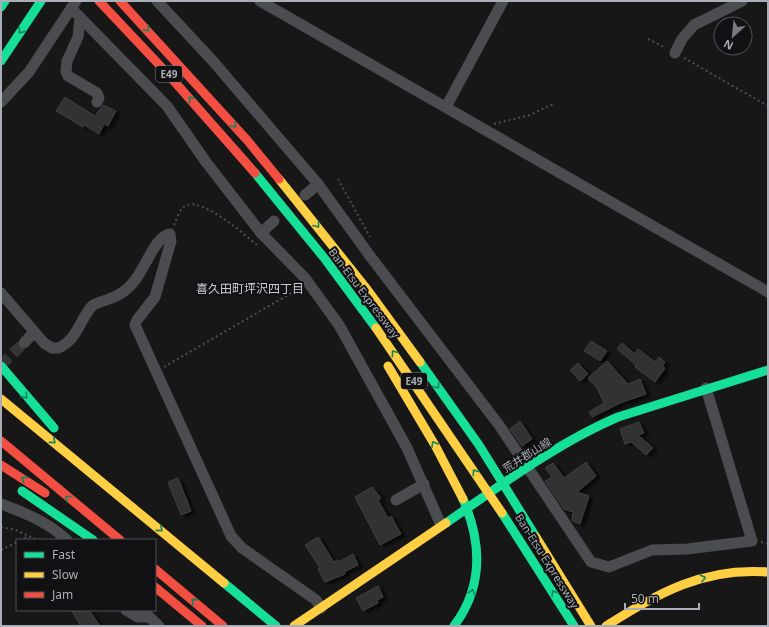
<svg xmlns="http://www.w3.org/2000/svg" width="769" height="627" viewBox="0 0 769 627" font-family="'Noto Sans','Noto Sans JP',sans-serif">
  <defs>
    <filter id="shadow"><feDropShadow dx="4.5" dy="2.5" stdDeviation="1" flood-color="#0009"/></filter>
  </defs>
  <rect width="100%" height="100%" fill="#171717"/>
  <g fill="#303031" stroke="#3f4043" filter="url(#shadow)">
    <path d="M 65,97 L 95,116 L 103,105 L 116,111 L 108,126 L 104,124 L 99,134 L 84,125 L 83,127 L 56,111 Z"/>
    <path d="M 591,341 L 607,351 L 600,361 L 584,351 Z"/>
    <path d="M 622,343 L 635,354 L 638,349 L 655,362 L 659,357 L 665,362 L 662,366 L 665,368 L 655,382 L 635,367 L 636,365 L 617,349 Z"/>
    <path d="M 607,361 L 628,384 L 640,379 L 646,394 L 620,403 L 592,417 L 589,412 L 604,403 L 597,388 L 588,378 Z"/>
    <path d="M 578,363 L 588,374 L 580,381 L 570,370 Z"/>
    <path d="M 520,421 L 532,439 L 522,446 L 510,429 Z"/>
    <path d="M 639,422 L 644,433 L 638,435 L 653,448 L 646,455 L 631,442 L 625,444 L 620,429 Z"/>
    <path d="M 586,462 L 596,476 L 577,492 L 589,496 L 580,524 L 572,521 L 573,512 L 564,509 L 545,481 L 552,477 L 545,468 L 553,463 L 564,478 Z"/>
    <path d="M 178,478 L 191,511 L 181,515 L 168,482 Z"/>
    <path d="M 372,487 L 381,498 L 378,500 L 388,518 L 391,516 L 401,534 L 380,545 L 355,497 Z"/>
    <path d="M 318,537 L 334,562 L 338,560 L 339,562 L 353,554 L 358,565 L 344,572 L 345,574 L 325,582 L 318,569 L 320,568 L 305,545 Z"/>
    <path d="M 378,586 L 383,597 L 377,600 L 378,603 L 363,611 L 356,598 Z"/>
    <path d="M 71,610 L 89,610 L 100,626 L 81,626 Z"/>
  </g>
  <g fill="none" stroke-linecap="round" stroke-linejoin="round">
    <path stroke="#343537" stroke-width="11" stroke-dasharray="11 5.5" stroke-linecap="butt" d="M 1,365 L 24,343"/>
    <g stroke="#4d4e51" stroke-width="2" stroke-dasharray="2 3" stroke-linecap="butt">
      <path d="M 648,39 L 666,48"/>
      <path d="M 684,58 L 768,106"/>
      <path d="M 494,124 L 530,115 L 553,104"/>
      <path d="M 338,179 L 370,237"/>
      <path d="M 174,225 C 177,218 180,207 187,205 C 204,199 244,234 257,245"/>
      <path d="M 164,367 L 300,288"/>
      <path d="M 1,527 L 16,530 L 37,540"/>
      <path d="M 20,540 L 29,536"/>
      <path d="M 761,542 L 768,544"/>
      <path d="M 1,550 L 17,542"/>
    </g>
    <g stroke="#4b4c50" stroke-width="11">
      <path d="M 157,1 L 212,60 L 318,184 L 370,256 L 499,425 L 591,562 L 609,567 L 652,550 L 687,549 L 752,541 L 706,388"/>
      <path d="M 260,1 L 768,292"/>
      <path d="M 71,8 L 167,106 L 206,162 L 261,233 L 305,278 L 339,325 L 407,448 L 441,525"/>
      <path d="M 80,17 L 78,37 L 67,61 L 66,72 L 68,76 L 97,93 L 99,98 L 97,102"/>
      <path d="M 675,53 L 682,39 L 694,25 L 742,1"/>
      <path d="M 1,102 L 29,72 L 76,1"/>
      <path d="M 446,107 L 503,1"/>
      <path d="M 305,195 L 318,184"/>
      <path d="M 261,233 L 274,221"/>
      <path d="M 1,293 L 44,343 L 52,348 L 58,348 C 77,341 80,319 92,306 C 97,302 104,301 109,299 C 124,294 135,283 142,269 C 148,260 158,235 170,234 L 171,241 L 155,297 L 137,320 L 135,325 L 231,536 L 242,548 L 316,600 L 321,608"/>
      <path d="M 24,343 L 34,332"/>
      <path d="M 396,500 L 424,484"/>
      <path d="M 1,504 C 25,513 48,522 67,540"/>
      <path d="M 126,610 L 138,617 L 149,617"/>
      <path d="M 145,613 L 159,626"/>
    </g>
    <g stroke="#16e098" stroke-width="9">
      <path d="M 1,7 L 5,1"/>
      <path d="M 1,61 L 41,1"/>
      <path d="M 255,173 L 325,259 L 376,328"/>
      <path d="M 420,362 L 479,445 L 536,537"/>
      <path d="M 1,366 L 54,428"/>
      <path d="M 22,491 L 93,540"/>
      <path d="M 502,513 L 574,626"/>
      <path d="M 446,523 C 501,485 557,443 618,417 L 768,370"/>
      <path d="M 224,583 L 276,626"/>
      <path d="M 454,626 C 484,586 482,543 463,499"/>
    </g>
    <g stroke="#ffcf43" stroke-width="9">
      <path d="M 279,179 L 366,288 L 420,362"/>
      <path d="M 376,328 L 502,513"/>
      <path d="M 388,366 L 436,447 L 463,499"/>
      <path d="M 1,399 L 224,583"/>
      <path d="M 536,537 L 591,626"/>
      <path d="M 294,626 L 446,523"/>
      <path d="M 606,626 C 659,593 703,567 768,572"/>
    </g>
    <g stroke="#f24e42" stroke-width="9">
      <path d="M 99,1 L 166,72 L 255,173"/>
      <path d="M 120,1 L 247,140 L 279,179"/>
      <path d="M 1,441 L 120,540"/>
      <path d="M 1,465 L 45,493"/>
      <path d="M 155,569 L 223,626"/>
      <path d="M 155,587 L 202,626"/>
    </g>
  </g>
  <defs><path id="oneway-chevron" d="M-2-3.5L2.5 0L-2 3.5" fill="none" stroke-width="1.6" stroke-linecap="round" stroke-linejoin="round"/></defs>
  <g stroke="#14835c">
    <use href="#oneway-chevron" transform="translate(147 29) rotate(46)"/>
    <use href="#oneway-chevron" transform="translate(21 31) rotate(123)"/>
    <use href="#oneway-chevron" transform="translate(191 99) rotate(-131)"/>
    <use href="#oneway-chevron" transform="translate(234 125) rotate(49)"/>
    <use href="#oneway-chevron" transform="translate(317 225) rotate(52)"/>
    <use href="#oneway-chevron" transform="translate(394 353) rotate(-126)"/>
    <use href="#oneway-chevron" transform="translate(437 386) rotate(54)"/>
    <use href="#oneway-chevron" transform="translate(25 396) rotate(48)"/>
    <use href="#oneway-chevron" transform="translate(53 441) rotate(40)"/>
    <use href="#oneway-chevron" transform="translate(434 444) rotate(-119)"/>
    <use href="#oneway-chevron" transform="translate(475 472) rotate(-124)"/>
    <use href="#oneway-chevron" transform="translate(24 479) rotate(-147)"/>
    <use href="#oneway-chevron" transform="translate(68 498) rotate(-141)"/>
    <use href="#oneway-chevron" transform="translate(160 529) rotate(40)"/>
    <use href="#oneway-chevron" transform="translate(703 578) rotate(-14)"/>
    <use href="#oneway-chevron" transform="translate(472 592) rotate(-73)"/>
    <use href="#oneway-chevron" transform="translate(554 593) rotate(-122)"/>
    <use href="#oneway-chevron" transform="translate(194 601) rotate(-140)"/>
  </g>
  <g text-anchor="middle" stroke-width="4" stroke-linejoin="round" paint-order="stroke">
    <g fill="#111113" stroke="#7b7f86" stroke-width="1">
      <rect x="156" y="66" width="26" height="16" rx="3"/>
      <rect x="401" y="373" width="26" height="16" rx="3"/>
    </g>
    <g font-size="10" font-weight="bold" fill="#a9aeb7">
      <text x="169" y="78">E49</text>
      <text x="414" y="385">E49</text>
    </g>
    <g font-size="11" fill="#a9aeb7" stroke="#111113">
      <text transform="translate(364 293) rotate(53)" y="4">Ban-Etsu Expressway</text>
      <text transform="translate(527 455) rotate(-32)" y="4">荒井郡山線</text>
      <text transform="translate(547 561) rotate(58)" y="4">Ban-Etsu Expressway</text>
    </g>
    <g font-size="12" fill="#c9cdd3" stroke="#111113">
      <text x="250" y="293">喜久田町坪沢四丁目</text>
    </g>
  </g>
  <rect width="769" height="627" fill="none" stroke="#a9aeb7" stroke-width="4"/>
  <rect x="16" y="539" width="140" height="72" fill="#111113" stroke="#4e5055"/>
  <rect x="24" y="552" width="20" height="6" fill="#16e098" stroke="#4e5055"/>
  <text x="52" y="559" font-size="12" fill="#a9aeb7">Fast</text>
  <rect x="24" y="572" width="20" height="6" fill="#ffcf43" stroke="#4e5055"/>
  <text x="52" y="579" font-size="12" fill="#a9aeb7">Slow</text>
  <rect x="24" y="592" width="20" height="6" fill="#f24e42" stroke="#4e5055"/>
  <text x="52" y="599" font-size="12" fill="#a9aeb7">Jam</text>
  <g transform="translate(733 36) rotate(207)"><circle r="19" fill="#111113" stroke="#4e5055"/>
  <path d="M0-3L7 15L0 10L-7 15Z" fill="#76797f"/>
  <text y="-6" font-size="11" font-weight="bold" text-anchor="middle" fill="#a9aeb7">N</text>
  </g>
  <path d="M625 603v6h74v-6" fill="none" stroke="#a9aeb7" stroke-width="2"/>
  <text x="631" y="603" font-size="12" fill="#a9aeb7" stroke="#111113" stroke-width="3" paint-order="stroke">50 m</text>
</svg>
